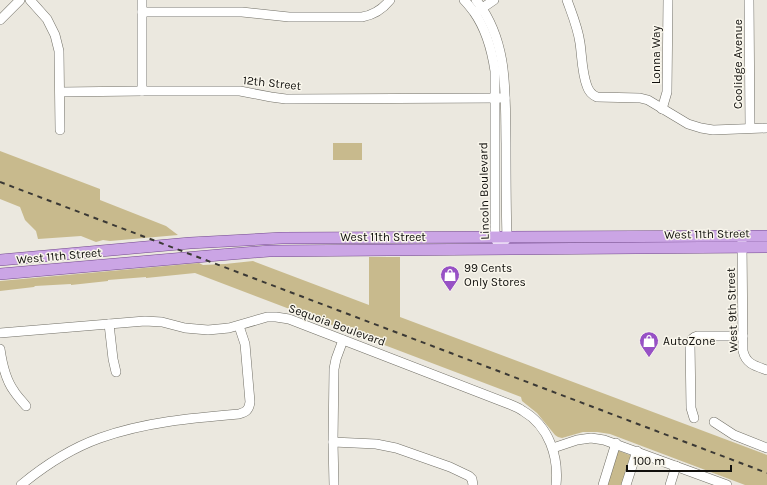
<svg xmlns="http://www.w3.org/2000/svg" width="767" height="485" viewBox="0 0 767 485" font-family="Karla,sans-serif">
  <rect width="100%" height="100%" fill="#ebe8df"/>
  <g fill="#c8ba8d">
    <rect x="333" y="143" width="29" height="17"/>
    <path d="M 0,151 L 100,189 L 100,200 L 166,226 L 178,235 L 110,241 L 103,240 L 96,242 L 81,236 L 38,239 L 36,231 L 25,220 L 20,207 L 0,199 Z"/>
    <path d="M 369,257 L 400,257 L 400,317 L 767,455 L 767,485 L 745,485 L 610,434 L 597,432 L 583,432 L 562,438 L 558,437 L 555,435 L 537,413 L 522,401 L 521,397 L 195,273 L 146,278 L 146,277 L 108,280 L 108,281 L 71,285 L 71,284 L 35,286 L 34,287 L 0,291 L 0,281 L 199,263 L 203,265 L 225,264 L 253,261 L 369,305 Z"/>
    <path d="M 617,450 L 632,456 L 622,485 L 605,485 Z"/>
  </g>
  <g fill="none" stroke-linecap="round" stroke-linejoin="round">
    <g stroke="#716f66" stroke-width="10">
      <g id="minor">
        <path d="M 30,0 L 47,19 L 55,35 L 59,51 L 60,130"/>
        <path d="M 142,0 L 142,91"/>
        <path d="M 464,0 C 468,4 471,8 474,12 C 486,29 492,51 495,71 L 495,237 L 497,242"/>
        <path d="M 476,0 C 509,42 505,93 506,143 C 506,174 506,206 507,238 L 499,249"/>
        <path d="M 567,0 C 572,14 578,28 580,43 C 582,57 582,73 587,86 C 589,92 592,95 597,97 L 640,98 L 648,100 L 688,124 L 701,128 L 713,130 L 767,128"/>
        <path d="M 749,0 L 750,128"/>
        <path d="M 478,11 L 494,0"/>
        <path d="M 142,12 L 242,12 L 289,17 L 362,17 C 374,15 382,10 390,0"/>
        <path d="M 0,20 L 20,0"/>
        <path d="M 60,92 L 142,91 L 240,91 L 271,97 L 286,99 L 505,98"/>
        <path d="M 662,109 L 667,92 L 668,0"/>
        <path d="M 742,241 L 743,351 C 746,364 755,366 767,370"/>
        <path d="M 109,324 L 113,359 L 116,372"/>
        <path d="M 0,333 L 145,321 L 162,322 L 185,328 L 208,330 L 229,328 L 267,317 L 276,317 L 289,319 L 509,404 C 514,406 519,408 523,411 C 549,426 559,457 556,485"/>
        <path d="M 0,349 C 2,363 5,379 14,391 C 17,396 22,401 26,406"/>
        <path d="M 694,418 L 691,408 L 690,343 C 692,339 693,337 697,336 L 743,336"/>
        <path d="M 714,422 L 734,435 L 767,448"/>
        <path d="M 333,442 L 376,444 L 396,448 L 450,467 L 469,476 L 472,479 L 473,485"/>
        <path d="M 553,448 L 577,440 L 591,438 L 604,440 L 727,485"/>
        <path d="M 21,485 C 44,466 72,448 100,438 C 145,422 192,418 239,414 C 246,412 249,410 250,402 L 245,344 L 239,326"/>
        <path d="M 334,485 L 333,442 L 334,369 L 336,359 L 343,340"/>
        <path d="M 603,485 L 616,443"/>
        <path d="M 626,485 L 637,451"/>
        <path d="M 670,485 L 676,466"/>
      </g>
    </g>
    <g stroke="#734a8d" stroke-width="12">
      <g id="major">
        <path d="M 0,260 L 190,243 L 282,238 L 767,236"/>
        <path d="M 0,274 L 219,255 L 269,251 L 767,247"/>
      </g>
    </g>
    <use href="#minor" stroke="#fff" stroke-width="9"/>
    <use href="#major" stroke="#cba5e5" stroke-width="11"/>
    <path stroke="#3b3935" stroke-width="2" stroke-dasharray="5 5" stroke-linecap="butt" d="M 0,182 L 767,473"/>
  </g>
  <defs>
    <g id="shop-pin" transform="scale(1)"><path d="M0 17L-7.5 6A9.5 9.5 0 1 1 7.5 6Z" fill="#9751c5" stroke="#f9f6ec"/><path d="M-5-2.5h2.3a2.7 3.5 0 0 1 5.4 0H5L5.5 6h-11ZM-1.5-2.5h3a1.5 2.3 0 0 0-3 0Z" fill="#fff"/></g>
  </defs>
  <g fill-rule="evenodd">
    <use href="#shop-pin" x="450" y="275"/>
    <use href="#shop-pin" x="649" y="341"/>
  </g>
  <g text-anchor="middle" stroke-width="3" stroke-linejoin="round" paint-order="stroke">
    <g font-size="12" fill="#100f0c" stroke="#f9f6ec">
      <text transform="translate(656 55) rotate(-90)" y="4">Lonna Way</text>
      <text transform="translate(738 64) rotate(-90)" y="4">Coolidge Avenue</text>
      <text transform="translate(272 83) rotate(6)" y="4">12th Street</text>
      <text transform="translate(484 191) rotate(-91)" y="4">Lincoln Boulevard</text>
      <text transform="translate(707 234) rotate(-1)" y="4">West 11th Street</text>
      <text x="383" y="241">West 11th Street</text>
      <text transform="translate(59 256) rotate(-5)" y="4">West 11th Street</text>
      <text transform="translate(732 310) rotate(-92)" y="4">West 9th Street</text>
      <text transform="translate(337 325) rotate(20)" y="4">Sequoia Boulevard</text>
    </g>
    <g font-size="12" fill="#100f0c" stroke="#f9f6ec" text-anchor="start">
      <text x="464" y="272">99 Cents<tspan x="464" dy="14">Only Stores</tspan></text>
      <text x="663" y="345">AutoZone</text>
    </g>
  </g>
  <path d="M627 465v6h104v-6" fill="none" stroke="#100f0c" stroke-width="2"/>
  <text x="633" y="465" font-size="12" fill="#100f0c" stroke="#f9f6ec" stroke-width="3" paint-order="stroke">100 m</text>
</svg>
